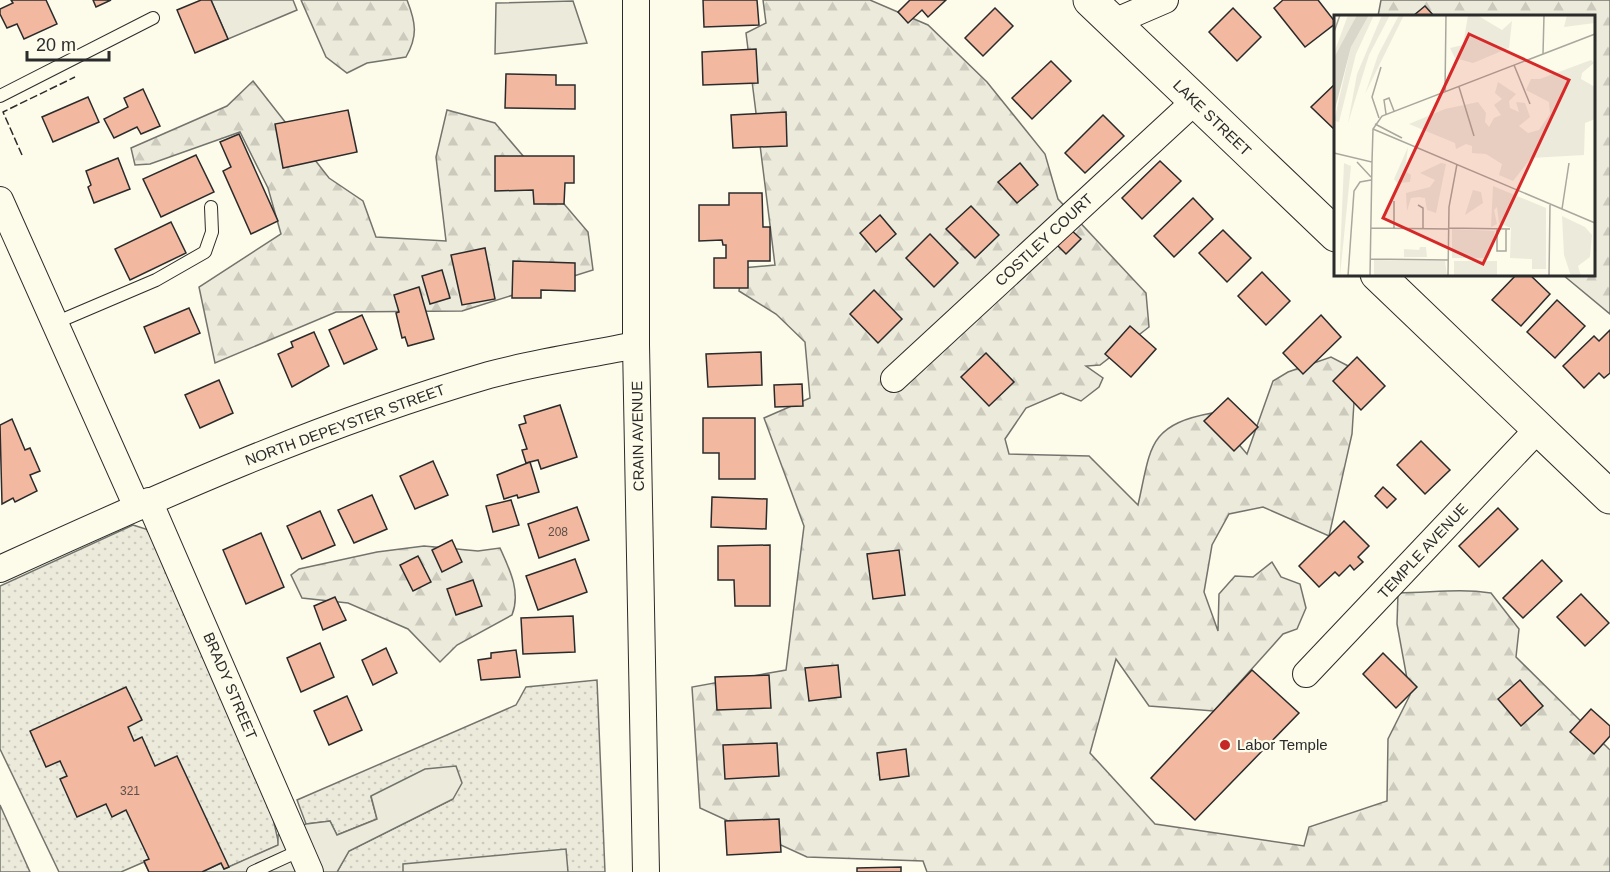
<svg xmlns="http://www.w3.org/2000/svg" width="1610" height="872" viewBox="0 0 1610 872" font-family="Arial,sans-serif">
  <defs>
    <pattern id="grass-dots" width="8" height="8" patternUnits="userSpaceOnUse" patternTransform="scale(1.5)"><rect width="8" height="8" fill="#ecebdb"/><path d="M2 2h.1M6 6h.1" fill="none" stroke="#cbcabc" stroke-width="1.8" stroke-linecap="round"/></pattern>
    <pattern id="forest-firs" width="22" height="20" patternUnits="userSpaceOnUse" patternTransform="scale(1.5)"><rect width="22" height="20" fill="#ecebdb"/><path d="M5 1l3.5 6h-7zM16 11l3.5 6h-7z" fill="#cbcabc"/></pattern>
  </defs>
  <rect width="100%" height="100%" fill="#fdfbea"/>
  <g fill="url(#grass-dots)" stroke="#74746e" stroke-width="1.5">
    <path d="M 133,525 L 152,531 L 269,800 L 279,845 L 224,869 L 221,863 L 202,872 L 149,872 L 144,862 L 121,872 L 59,872 L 0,749 L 0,586 Z"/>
    <path d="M 597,680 L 605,872 L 337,872 L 349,851 L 453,799 L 371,797 L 377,819 L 337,835 L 330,821 L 306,824 L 297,800 L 516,705 L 526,687 Z"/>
    <path d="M 0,805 L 30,872 L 0,872 Z"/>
  </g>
  <g fill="url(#forest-firs)" stroke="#74746e" stroke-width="1.5">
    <path d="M 301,0 L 407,0 C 416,23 418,36 406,57 L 367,63 L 347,73 L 326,57 Z"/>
    <path d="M 763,0 L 870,0 L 928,25 L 987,82 L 1045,154 L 1058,199 L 1146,293 L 1149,327 L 1100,365 L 1086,366 L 1103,378 L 1099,387 L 1081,401 L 1061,393 L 1026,408 L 1005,439 L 1009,454 L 1089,456 L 1138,505 C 1151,448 1147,425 1212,413 L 1247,454 L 1273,381 L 1288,372 L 1331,357 L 1356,370 L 1352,434 L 1329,536 L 1263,507 L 1229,514 L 1212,545 L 1204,592 L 1218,631 L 1219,594 L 1235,576 L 1253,577 L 1272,562 L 1281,577 L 1300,584 L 1306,608 L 1297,629 L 1283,634 L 1214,711 L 1149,706 L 1116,659 L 1090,753 L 1155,824 L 1304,846 L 1309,827 L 1387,801 L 1388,739 L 1410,695 L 1397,624 L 1398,593 C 1431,593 1458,588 1491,593 L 1519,629 L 1516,657 L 1610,750 L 1610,872 L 927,872 L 923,861 L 807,857 L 700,808 L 692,687 L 786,670 L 804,526 L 764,418 L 810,398 L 805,342 L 776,314 L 739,291 L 742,268 L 775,265 L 746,33 L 766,23 Z"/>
    <path d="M 1381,0 L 1610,0 L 1610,314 L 1563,275 L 1594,274 L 1594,16 L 1378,16 Z"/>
    <path d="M 253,81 L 329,178 L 363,201 L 376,237 L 446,241 L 436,157 L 447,110 L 495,123 L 588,232 L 593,270 L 462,311 L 336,312 L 215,363 L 199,287 L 281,234 L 268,188 L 240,132 L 150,164 L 135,165 L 131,148 L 227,106 Z"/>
    <path d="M 424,546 L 478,551 L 500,548 C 510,570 521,592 512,615 L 457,645 L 440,662 L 408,629 L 348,603 L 302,598 L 291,575 L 299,569 L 377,552 Z"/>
  </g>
  <path fill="#ecebdb" stroke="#74746e" stroke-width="1.5" d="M 566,849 L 568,872 L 403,872 L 403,864 Z"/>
  <g fill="#eceadb" stroke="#74746e" stroke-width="1.5">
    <path d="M 211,0 L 293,0 L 297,10 L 228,39 Z"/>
    <path d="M 573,1 L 587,43 L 495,54 L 496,3 Z"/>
    <path d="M 456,766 L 462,783 L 453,799 L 349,851 L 337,872 L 202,872 L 221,863 L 224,869 L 278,845 L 278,835 L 306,824 L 330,821 L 337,835 L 377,819 L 371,796 L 425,769 Z"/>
  </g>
  <g fill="#f2b8a0" stroke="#2b2b2b" stroke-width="1.5">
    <path d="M 11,0 L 46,0 L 57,24 L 24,39 L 17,24 L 7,28 L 0,14 L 0,9 L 13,3 Z"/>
    <path d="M 93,0 L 111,0 L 96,7 Z"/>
    <path d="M 201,0 L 211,0 L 228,39 L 195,53 L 177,10 Z"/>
    <path d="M 703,0 L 757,0 L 759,25 L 704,27 Z"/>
    <path d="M 910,0 L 946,0 L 928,17 L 922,10 L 908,23 L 898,12 Z"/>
    <path d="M 1283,0 L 1318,0 L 1336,23 L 1305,47 L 1274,8 Z"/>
    <path d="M 1425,6 L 1434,16 L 1413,16 Z"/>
    <path d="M 995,8 L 1013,26 L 983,56 L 965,38 Z"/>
    <path d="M 1233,8 L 1261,37 L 1237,61 L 1209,32 Z"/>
    <path d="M 756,49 L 758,83 L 703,85 L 702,52 Z"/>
    <path d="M 1051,61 L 1071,81 L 1032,119 L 1012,98 Z"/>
    <path d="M 506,74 L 556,75 L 556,85 L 575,85 L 575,109 L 505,108 Z"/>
    <path d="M 1336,83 L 1336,131 L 1311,107 Z"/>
    <path d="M 143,89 L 160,126 L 141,134 L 137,127 L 114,138 L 104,119 L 128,107 L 124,98 Z"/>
    <path d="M 88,97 L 99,122 L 53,142 L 42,117 Z"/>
    <path d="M 348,110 L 357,152 L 283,168 L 275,124 Z"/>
    <path d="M 786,112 L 787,146 L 733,148 L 731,115 Z"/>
    <path d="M 1103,115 L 1124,136 L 1085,173 L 1065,153 Z"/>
    <path d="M 239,134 L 278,221 L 251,234 L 223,171 L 231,167 L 220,142 Z"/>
    <path d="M 196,155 L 214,192 L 161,217 L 143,179 Z"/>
    <path d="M 495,156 L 574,156 L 574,183 L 565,183 L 564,204 L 534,204 L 533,190 L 495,191 Z"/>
    <path d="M 118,158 L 130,189 L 94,203 L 88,187 L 91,185 L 86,171 Z"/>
    <path d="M 1160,161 L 1181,181 L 1142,219 L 1122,198 Z"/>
    <path d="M 1020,163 L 1038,185 L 1017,203 L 998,182 Z"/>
    <path d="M 729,193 L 762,193 L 763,227 L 770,227 L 770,261 L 748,261 L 748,288 L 714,288 L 714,258 L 726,258 L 726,245 L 723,245 L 722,240 L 699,241 L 699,205 L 729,205 Z"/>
    <path d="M 1193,198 L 1213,219 L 1174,257 L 1154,236 Z"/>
    <path d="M 971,206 L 999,235 L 975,258 L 946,229 Z"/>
    <path d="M 880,215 L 896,234 L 876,252 L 860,233 Z"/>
    <path d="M 171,222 L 186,253 L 130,280 L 115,249 Z"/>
    <path d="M 1070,229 L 1081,239 L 1066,254 L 1056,244 Z"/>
    <path d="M 1223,230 L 1251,258 L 1227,282 L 1199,253 Z"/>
    <path d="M 930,234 L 958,263 L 934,287 L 906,258 Z"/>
    <path d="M 485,248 L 495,299 L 462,305 L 451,255 Z"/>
    <path d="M 513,261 L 575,263 L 575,291 L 541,290 L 541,298 L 512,298 Z"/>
    <path d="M 442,270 L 450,298 L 430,304 L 422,276 Z"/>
    <path d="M 1262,272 L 1290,301 L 1266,325 L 1238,296 Z"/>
    <path d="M 1517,274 L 1529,274 L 1550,294 L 1521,326 L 1492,300 Z"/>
    <path d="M 419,287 L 434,339 L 408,346 L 405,337 L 402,338 L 396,313 L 399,312 L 394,295 Z"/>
    <path d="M 874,290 L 902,319 L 878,343 L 850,314 Z"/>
    <path d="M 1557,300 L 1585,326 L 1555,358 L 1527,332 Z"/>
    <path d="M 189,308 L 200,333 L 155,353 L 144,327 Z"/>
    <path d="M 362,315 L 377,349 L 344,364 L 329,330 Z"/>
    <path d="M 1321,315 L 1341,337 L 1303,374 L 1283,353 Z"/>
    <path d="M 1130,326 L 1156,349 L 1131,377 L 1105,354 Z"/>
    <path d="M 1610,330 L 1610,373 L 1604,378 L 1599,373 L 1584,388 L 1563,366 L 1594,336 L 1599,341 Z"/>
    <path d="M 314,332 L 329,366 L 292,387 L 278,354 L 293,347 L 291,342 Z"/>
    <path d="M 761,352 L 762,385 L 708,387 L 706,354 Z"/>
    <path d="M 986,353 L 1014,382 L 989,406 L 961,377 Z"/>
    <path d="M 1357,357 L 1385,386 L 1361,410 L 1333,381 Z"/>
    <path d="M 219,380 L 233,413 L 200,428 L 185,395 Z"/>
    <path d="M 802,384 L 803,406 L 775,407 L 774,385 Z"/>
    <path d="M 1228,398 L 1258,427 L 1234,451 L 1204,421 Z"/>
    <path d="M 560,405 L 577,457 L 541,469 L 538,460 L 526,463 L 522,450 L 527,449 L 519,425 L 526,423 L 524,416 Z"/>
    <path d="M 703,418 L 755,418 L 755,479 L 719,479 L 719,453 L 703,453 Z"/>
    <path d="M 12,419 L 25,450 L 30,448 L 40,471 L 30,475 L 37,491 L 15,502 L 13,498 L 2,504 L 0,425 Z"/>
    <path d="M 1421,441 L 1450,470 L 1425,494 L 1397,465 Z"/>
    <path d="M 433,461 L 448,495 L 415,509 L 400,476 Z"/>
    <path d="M 530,462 L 539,492 L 518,498 L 517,495 L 504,499 L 497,475 Z"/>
    <path d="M 1383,487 L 1396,499 L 1387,508 L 1375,496 Z"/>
    <path d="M 372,495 L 387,529 L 354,543 L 338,510 Z"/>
    <path d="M 712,497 L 767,499 L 766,529 L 711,527 Z"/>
    <path d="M 511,500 L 519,525 L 493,532 L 486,506 Z"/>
    <path d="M 577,507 L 589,540 L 539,558 L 528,524 Z"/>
    <path d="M 1498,508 L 1518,529 L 1479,567 L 1459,546 Z"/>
    <path d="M 320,511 L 335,545 L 302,559 L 287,526 Z"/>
    <path d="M 1344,521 L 1369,546 L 1358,557 L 1363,562 L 1354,570 L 1350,565 L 1339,576 L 1335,572 L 1319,587 L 1299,566 Z"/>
    <path d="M 261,533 L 284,587 L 246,604 L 223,550 Z"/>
    <path d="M 452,540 L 462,562 L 442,572 L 432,550 Z"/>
    <path d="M 770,545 L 770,606 L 735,606 L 734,580 L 718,580 L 718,546 Z"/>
    <path d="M 899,550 L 905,595 L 873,599 L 867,554 Z"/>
    <path d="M 418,556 L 431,582 L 413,591 L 400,565 Z"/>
    <path d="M 575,559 L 587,592 L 538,610 L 526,576 Z"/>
    <path d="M 1542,560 L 1562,581 L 1523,618 L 1503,598 Z"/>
    <path d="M 473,580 L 482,606 L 456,615 L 447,589 Z"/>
    <path d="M 1581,594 L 1609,623 L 1585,646 L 1557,617 Z"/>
    <path d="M 335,597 L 346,620 L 323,630 L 314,606 Z"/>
    <path d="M 573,616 L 575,652 L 523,654 L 521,618 Z"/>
    <path d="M 320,643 L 334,677 L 301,692 L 287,658 Z"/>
    <path d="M 386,648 L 397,673 L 373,685 L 362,660 Z"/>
    <path d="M 516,650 L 520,677 L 481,680 L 478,660 L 491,658 L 491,653 Z"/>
    <path d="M 1383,653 L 1417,687 L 1396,708 L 1363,674 Z"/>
    <path d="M 838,665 L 841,697 L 809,701 L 805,668 Z"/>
    <path d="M 1252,670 L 1299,713 L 1195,820 L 1151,778 Z"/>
    <path d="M 769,675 L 771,708 L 717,710 L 715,677 Z"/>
    <path d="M 1520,680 L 1543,706 L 1521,726 L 1498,699 Z"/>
    <path d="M 126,687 L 142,720 L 128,727 L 134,741 L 142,737 L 155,766 L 177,756 L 229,867 L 224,869 L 221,863 L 202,872 L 149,872 L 144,861 L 149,859 L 126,810 L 112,817 L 106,804 L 77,817 L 60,779 L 67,776 L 60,761 L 46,767 L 30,731 Z"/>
    <path d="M 347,696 L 362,730 L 329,745 L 314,711 Z"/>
    <path d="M 1591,709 L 1610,726 L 1610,736 L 1594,754 L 1570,732 Z"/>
    <path d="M 777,743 L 779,776 L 725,779 L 723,745 Z"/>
    <path d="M 906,749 L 909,776 L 880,780 L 877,753 Z"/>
    <path d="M 779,819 L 781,852 L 727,855 L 725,821 Z"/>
    <path d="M 901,867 L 901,872 L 857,872 L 857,868 Z"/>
  </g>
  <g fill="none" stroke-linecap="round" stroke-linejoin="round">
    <g stroke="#2b2b2b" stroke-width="14">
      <g id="lane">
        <path d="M 0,96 L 153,18"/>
        <path d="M 55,323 L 156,280 L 205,252 L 212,232 L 211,207"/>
        <path d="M 253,872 L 301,850"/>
      </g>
    </g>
    <g stroke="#2b2b2b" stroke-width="28">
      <g id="street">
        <path d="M 636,0 L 636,345 L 646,872"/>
        <path d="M 1114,22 L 1165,0"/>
        <path d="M 0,200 L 137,507"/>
        <path d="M 894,379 L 1194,102"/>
        <path d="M 149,501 L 310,872"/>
        <path d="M 0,569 C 160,496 320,424 489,375 C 537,362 587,355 636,345"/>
        <path d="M 1306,674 L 1539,428"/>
      </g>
    </g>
    <g stroke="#2b2b2b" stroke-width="35">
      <g id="secondary">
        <path d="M 1090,0 L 1336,235"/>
        <path d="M 1377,274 L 1610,497"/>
      </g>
    </g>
    <use href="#lane" stroke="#fdfbea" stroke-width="12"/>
    <use href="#street" stroke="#fdfbea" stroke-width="26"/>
    <use href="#secondary" stroke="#fdfbea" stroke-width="33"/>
    <path stroke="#2b2b2b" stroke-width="1.5" stroke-dasharray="8 3" stroke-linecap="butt" d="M 22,155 L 3,112 L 75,77"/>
  </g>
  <circle fill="#c62828" stroke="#fdfbea" stroke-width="2" cx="1225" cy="745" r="6"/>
  <g text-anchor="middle" stroke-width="4.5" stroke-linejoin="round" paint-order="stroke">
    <g font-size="12" fill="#5d4e48">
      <text x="558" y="536">208</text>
      <text x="130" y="795">321</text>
    </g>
    <g font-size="15" fill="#2b2b2b" stroke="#fdfbea">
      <text transform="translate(1212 118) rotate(44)" y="5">LAKE STREET</text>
      <text transform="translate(1044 240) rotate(-43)" y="5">COSTLEY COURT</text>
      <text transform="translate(345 425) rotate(-20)" y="5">NORTH DEPEYSTER STREET</text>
      <text transform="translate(638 436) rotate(-91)" y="5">CRAIN AVENUE</text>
      <text transform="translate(1423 551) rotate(-47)" y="5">TEMPLE AVENUE</text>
      <text transform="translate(230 686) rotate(67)" y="5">BRADY STREET</text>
    </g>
    <g font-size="15" fill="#2b2b2b" stroke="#fdfbea" text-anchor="start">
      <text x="1237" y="750">Labor Temple</text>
    </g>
  </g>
  <g transform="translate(1334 15)">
    <rect width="261" height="261" fill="#fdfbea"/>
    <path d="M 159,171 L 212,193 L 212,254 L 198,254 L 198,244 L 176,243 L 177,213 L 165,208 L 163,192 L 160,195 L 163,209 L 157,212 ZM 118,214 L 161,216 L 155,243 L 118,243 ZM 40,245 L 111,246 L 113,261 L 40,261 ZM 120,246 L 163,246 L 163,261 L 120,261 Z" fill="#ecebdb"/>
    <path d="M 14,0 L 23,0 L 0,48 L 0,38 ZM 35,0 L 40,0 L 22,39 L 5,107 L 0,106 L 17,32 ZM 48,0 L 56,0 L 35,40 L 14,108 L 23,59 ZM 65,0 L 70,0 L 31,79 L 44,40 ZM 134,0 L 143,0 L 168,15 L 178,6 L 175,33 L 139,48 L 121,43 L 116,33 L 129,30 ZM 233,0 L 261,0 L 261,8 L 230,12 ZM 257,45 L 260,48 L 248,58 L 247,64 L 261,72 L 261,104 L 251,108 L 250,140 L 197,143 L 179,166 L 165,160 L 168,149 L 152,139 L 138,138 L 138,131 L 132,129 L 122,134 L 121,128 L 75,109 L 111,94 L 144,87 L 152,98 L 151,107 L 155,112 L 160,103 L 167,100 L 160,90 L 168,84 L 161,78 L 164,67 L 182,79 L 175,86 L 176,93 L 185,97 L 182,87 L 191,88 L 196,102 L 185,111 L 194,118 L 205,115 L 216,99 L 215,87 L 192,75 L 197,64 L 206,64 ZM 74,132 L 71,156 L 77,160 L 76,167 L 63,168 L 60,164 ZM 10,148 L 17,151 L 6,261 L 6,242 ZM 107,148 L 112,149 L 102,198 L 93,195 L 91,183 L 85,182 L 77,183 L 73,196 L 72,178 L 96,172 L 101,165 L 86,158 ZM 139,175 L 147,177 L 149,188 L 131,200 ZM 228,201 L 251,212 L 258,220 L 256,242 L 244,251 L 247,261 L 237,261 L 230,240 Z" fill="#ecebdb"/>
    <path d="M 86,232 L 92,232 L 93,242 L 70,242 L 70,234 L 85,235 Z" fill="#ecebdb"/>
    <path d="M 177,183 L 208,194 L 201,214 L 170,203 Z" fill="#ecebdb"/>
    <path d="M 23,0 L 35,0 L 17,32 L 0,98 L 1,41 Z" fill="#d8d7c9"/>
    <path fill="none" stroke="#a9a89e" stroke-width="1.5" d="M 0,17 L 6,0M 209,39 L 210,0M 180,50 L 196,89M 125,72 L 140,121M 111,77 L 112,0M 52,99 L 50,85 L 55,83 L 60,96M 45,103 L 38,82 L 47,52M 41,109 L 68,123M 39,114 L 261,208M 0,138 L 38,147 L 36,261M 23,147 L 37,162M 38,147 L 39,114 L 48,101 L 261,19M 60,186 L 60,213M 84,190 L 89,193 L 89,214M 228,194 L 235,148M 37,213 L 115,214M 115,213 L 176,214M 163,214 L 163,236 L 172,236 L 172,214M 36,244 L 114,245M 14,261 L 20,176 L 26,167 L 37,165M 114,261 L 115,192 L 123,149M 215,261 L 216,190"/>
    <path fill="#d62828" fill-opacity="0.15" stroke="#d62828" stroke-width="3" d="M 135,19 L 235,65 L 149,249 L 49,203 Z"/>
    <rect width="261" height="261" fill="none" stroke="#2b2b2b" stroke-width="3"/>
  </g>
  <path d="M27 51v9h82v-9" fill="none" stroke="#2b2b2b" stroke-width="3"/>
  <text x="36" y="51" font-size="18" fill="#2b2b2b" stroke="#fdfbea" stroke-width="4.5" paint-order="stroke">20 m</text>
</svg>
